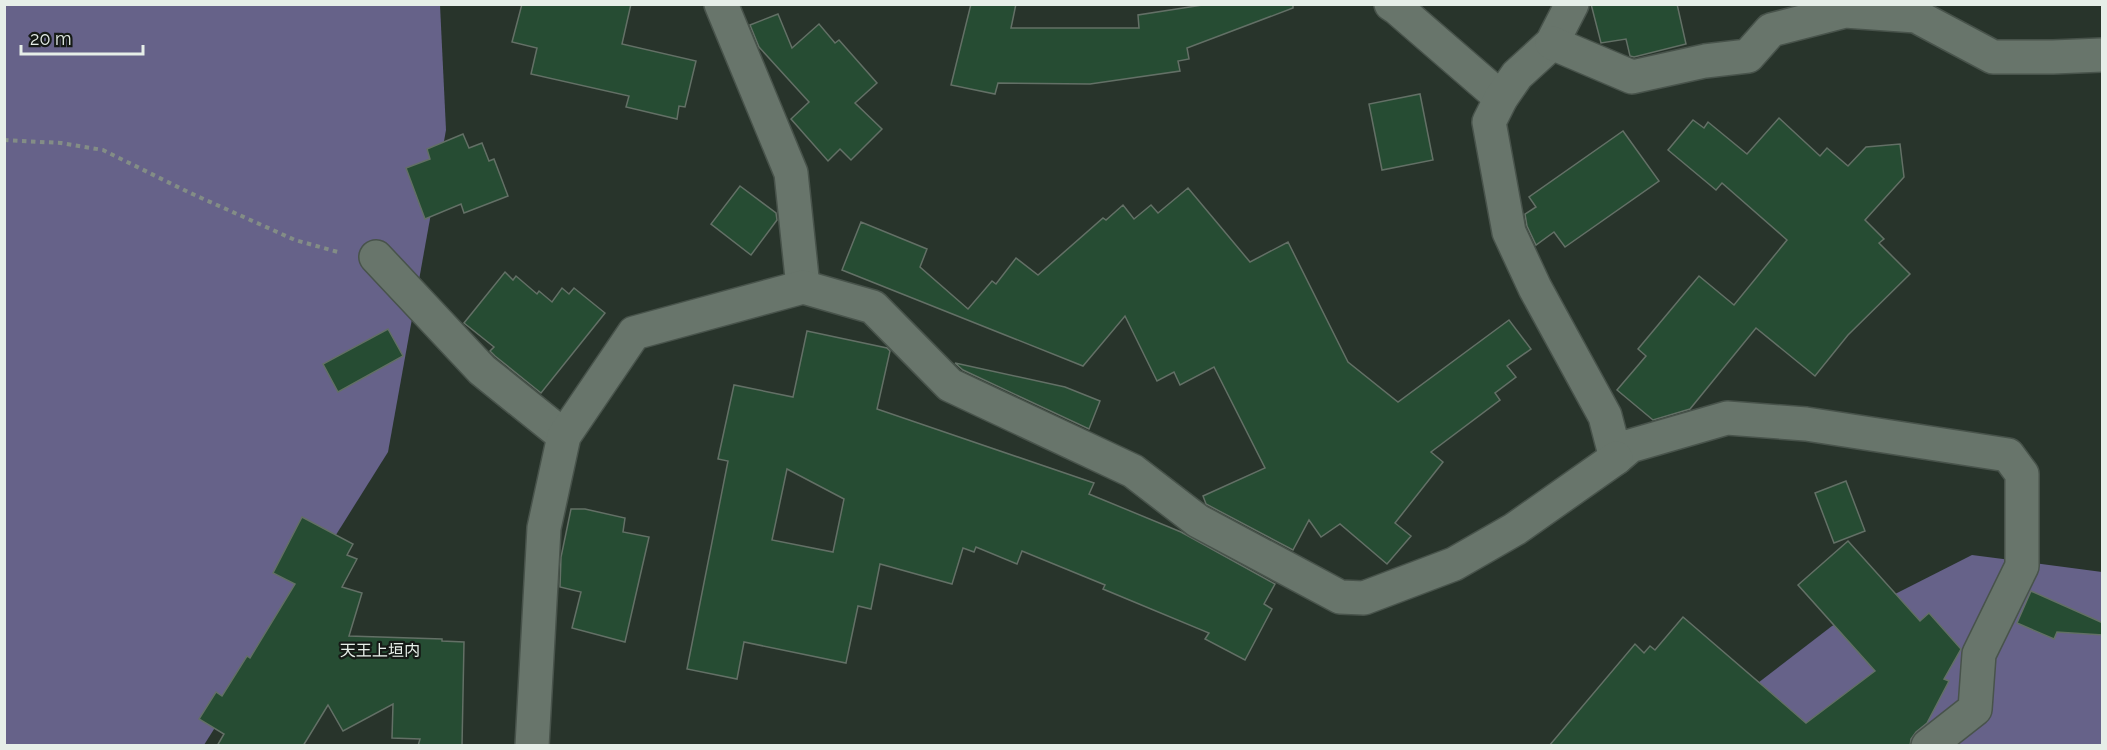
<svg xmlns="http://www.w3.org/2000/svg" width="2107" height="750" viewBox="0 0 2107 750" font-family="Raleway,'Noto Sans JP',sans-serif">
  <rect width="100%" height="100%" fill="#28342b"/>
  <g fill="#666289">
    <path d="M 4,5 L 440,5 L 446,130 L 388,452 L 204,745 L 5,745 Z"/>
    <path d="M 1972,555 L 2102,572 L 2102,745 L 1676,746 L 1832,626 Z"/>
  </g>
  <g fill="#264c33" stroke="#637066" stroke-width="1.5" fill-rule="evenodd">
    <path d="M 522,4 L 631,4 L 622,44 L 696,61 L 685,107 L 679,106 L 677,119 L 626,107 L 629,96 L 531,74 L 537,48 L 512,42 Z"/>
    <path d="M 971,4 L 1016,4 L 1011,28 L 1139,28 L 1138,15 L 1209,4 L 1293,4 L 1293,8 L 1187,48 L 1189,59 L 1178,61 L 1180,71 L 1090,84 L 998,83 L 995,94 L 951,85 Z"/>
    <path d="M 1591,4 L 1677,4 L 1686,44 L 1634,57 L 1630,56 L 1626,39 L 1601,43 Z"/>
    <path d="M 778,14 L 792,48 L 819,24 L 835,43 L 839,40 L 877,83 L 855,103 L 882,129 L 851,160 L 840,149 L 828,161 L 791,119 L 809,102 L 759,47 L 750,25 Z"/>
    <path d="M 1420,94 L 1433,160 L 1382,170 L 1369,104 Z"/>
    <path d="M 1779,118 L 1820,156 L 1827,148 L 1848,166 L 1866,147 L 1900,144 L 1904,177 L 1865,220 L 1884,239 L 1879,243 L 1910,274 L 1848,335 L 1815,376 L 1756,328 L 1690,409 L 1653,420 L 1617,390 L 1646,356 L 1638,349 L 1699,276 L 1734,305 L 1787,240 L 1722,183 L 1716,190 L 1668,150 L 1693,120 L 1704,128 L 1708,122 L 1747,154 Z"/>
    <path d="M 1623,131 L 1659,181 L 1565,247 L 1554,232 L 1536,245 L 1527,226 L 1525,214 L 1536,207 L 1529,197 Z"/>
    <path d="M 463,134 L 469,148 L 482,143 L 489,161 L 494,159 L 508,196 L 464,213 L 461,204 L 425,219 L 406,168 L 430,159 L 427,149 Z"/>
    <path d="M 740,186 L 776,213 L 777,220 L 751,255 L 711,224 Z"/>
    <path d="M 1188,188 L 1250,262 L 1288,242 L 1348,362 L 1398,402 L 1509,320 L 1531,349 L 1507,366 L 1516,377 L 1495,393 L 1500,400 L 1431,452 L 1443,462 L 1395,523 L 1411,536 L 1387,564 L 1340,524 L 1321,537 L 1309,520 L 1293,550 L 1206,504 L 1203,496 L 1265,468 L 1214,367 L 1180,385 L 1174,372 L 1157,381 L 1125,316 L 1083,366 L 842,270 L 861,222 L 927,249 L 920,267 L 968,309 L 992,281 L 996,284 L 1016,258 L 1038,275 L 1103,218 L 1106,220 L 1123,205 L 1134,219 L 1151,205 L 1158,213 Z"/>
    <path d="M 505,272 L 513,280 L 516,276 L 537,294 L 539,291 L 552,302 L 562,288 L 569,294 L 574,288 L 605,313 L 541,393 L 495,356 L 490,351 L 494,347 L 464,323 Z"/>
    <path d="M 388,329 L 403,356 L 338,392 L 323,364 Z"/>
    <path d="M 807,331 L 887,348 L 890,351 L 877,409 L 1094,483 L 1089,494 L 1181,532 L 1275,584 L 1264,604 L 1272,609 L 1245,660 L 1205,639 L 1209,633 L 1103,589 L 1105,585 L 1022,551 L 1017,564 L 976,547 L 974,552 L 963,548 L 952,584 L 880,564 L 871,609 L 858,606 L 846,663 L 744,642 L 737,679 L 687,669 L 728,461 L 718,459 L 734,385 L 793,397 ZM 787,469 L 844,499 L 833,552 L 772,540 Z"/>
    <path d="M 955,363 L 1065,387 L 1100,401 L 1089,429 L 963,370 Z"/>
    <path d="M 1846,481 L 1865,531 L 1834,543 L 1815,493 Z"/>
    <path d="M 571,509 L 585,509 L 625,518 L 623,532 L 649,537 L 625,642 L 572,628 L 581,592 L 560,587 L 561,557 Z"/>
    <path d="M 302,517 L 353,544 L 347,555 L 357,559 L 342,587 L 362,593 L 349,636 L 442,639 L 442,641 L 464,642 L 462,746 L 418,746 L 420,739 L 392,738 L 393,704 L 343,731 L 328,705 L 303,746 L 217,746 L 224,734 L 199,719 L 216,692 L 222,696 L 247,656 L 250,658 L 295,584 L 273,573 Z"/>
    <path d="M 1848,541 L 1920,621 L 1929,613 L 1961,649 L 1944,679 L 1949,681 L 1927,723 L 1916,732 L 1911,739 L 1910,746 L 1549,746 L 1635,644 L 1644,653 L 1650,646 L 1655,650 L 1683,617 L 1806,723 L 1875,671 L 1798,585 Z"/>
    <path d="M 2031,591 L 2103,623 L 2103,635 L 2057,632 L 2054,639 L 2017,623 Z"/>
  </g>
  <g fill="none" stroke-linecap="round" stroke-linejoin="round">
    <g stroke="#48534b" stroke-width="36">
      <g id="minor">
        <path d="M 721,4 L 791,173 L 803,287"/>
        <path d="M 1391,4 L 1397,8 L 1501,98"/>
        <path d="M 1572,4 L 1552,43 L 1517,75 L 1501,98 L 1489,122 L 1509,232 L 1535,288 L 1605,416 L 1616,458 L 1630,446 L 1727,418 L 1806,424 L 2008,455 L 2022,474 L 2022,566 L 1979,654 L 1975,709 L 1928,746"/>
        <path d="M 1552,43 L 1632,77 L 1705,61 L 1748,56 L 1771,30 L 1845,11 L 1916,16 L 1993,57 L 2053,57 L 2102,55"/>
        <path d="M 376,257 L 482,370 L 564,436"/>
        <path d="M 532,746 L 544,528 L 564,436 L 634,333 L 803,287 L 873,307 L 950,385 L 1133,471 L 1198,521 L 1340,597 L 1364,598 L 1454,564 L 1515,529 L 1616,458"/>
      </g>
    </g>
    <path stroke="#838d86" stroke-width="4" stroke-dasharray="4.5 4.5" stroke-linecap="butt" d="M 4,140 L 61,143 L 103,150 L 188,192 L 295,240 L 338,252"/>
    <use href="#minor" stroke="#68756b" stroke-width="33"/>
  </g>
  <g text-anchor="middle" stroke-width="4.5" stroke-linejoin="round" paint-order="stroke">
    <g font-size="16" fill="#e6eee8" stroke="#151a16">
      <text x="380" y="656">天王上垣内</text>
    </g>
  </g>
  <rect width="2107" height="750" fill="none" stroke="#e6eee8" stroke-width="12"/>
  <path d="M21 45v9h122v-9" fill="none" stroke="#e6eee8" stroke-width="3"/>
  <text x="30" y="45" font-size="18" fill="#e6eee8" stroke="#151a16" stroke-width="4.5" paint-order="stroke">20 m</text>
</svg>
